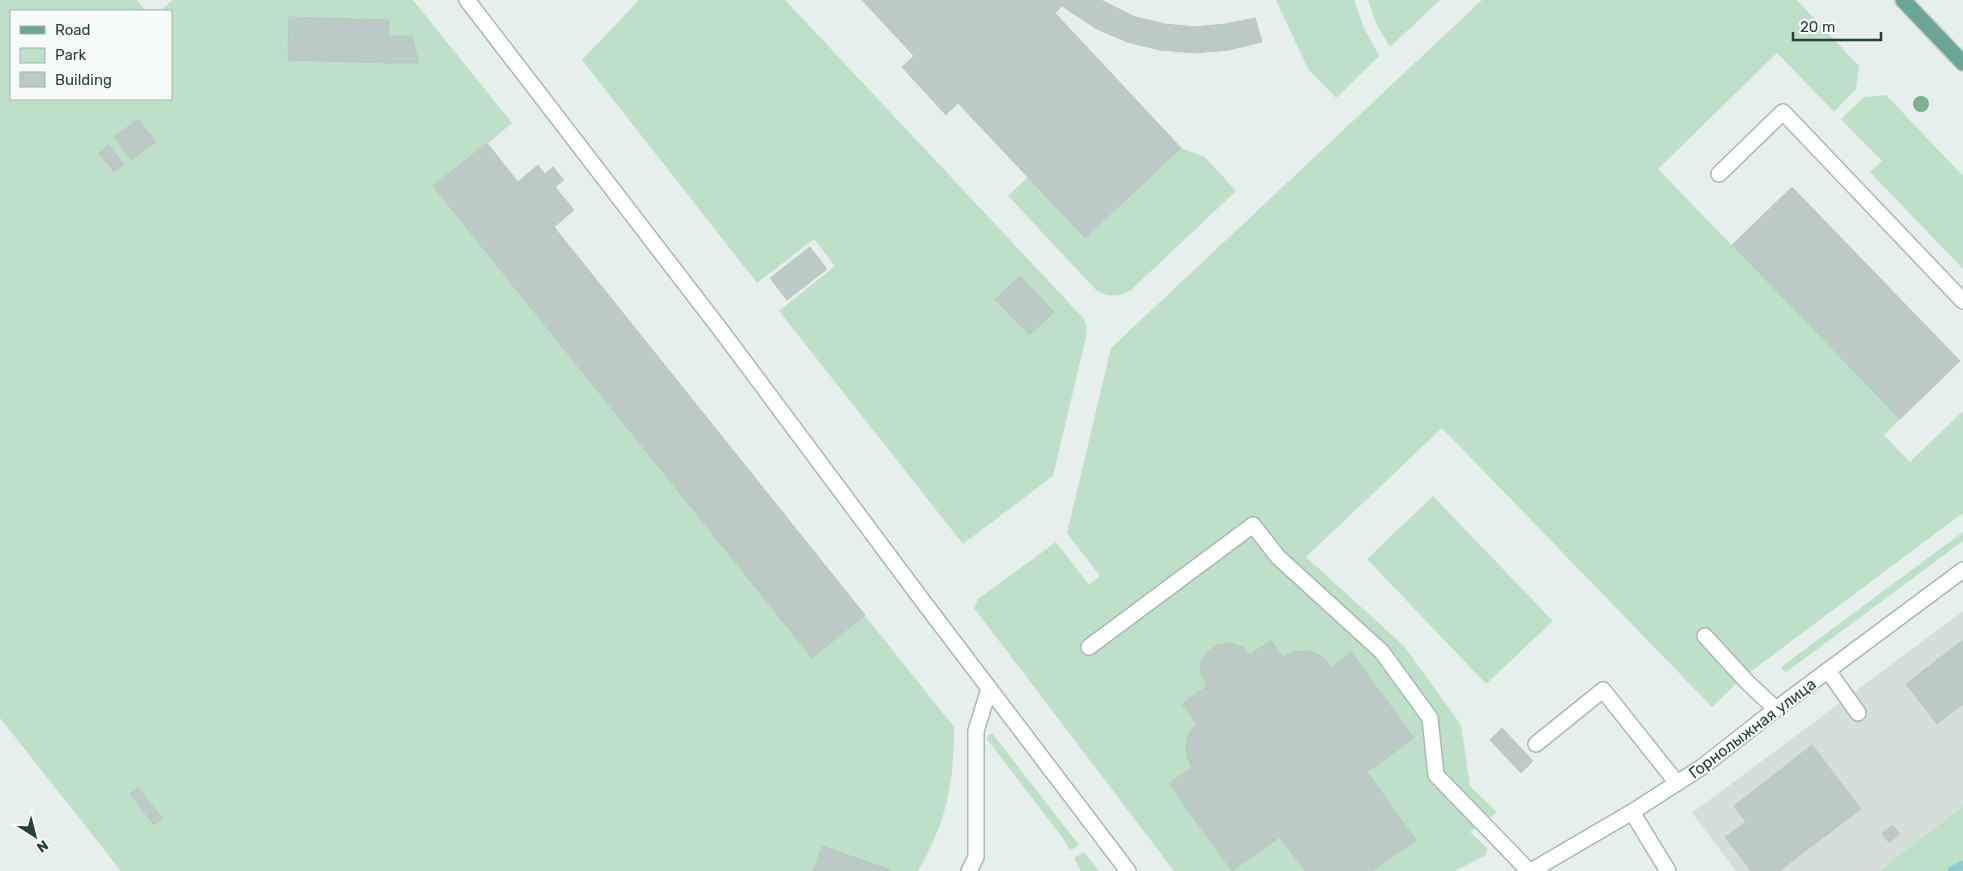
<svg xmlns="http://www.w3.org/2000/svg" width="1963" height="871" viewBox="0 0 1963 871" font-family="Rubik,sans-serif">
  <rect width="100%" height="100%" fill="#e6efeb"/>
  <path fill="#d4dfda" d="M 1963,611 L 1963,806 L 1879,871 L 1736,871 L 1692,813 Z"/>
  <g fill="#bfe0c8" fill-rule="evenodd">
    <path d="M 0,0 L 137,0 L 144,9 L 162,9 L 173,0 L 413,0 L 512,123 L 487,144 L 518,182 L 538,165 L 545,174 L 553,167 L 564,180 L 555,187 L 574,210 L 554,227 L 954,727 C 954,783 947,821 918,871 L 121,871 L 0,718 ZM 11,11 L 171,11 L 171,99 L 11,99 Z"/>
    <path d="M 639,0 L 785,0 L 1084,319 L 1087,328 L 1086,337 L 1053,476 L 963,544 L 779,311 L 835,266 L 814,239 L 757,283 L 582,60 Z"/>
    <path d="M 1276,0 L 1354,0 L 1364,28 L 1379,56 L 1336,98 L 1308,69 Z"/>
    <path d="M 1368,0 L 1440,0 L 1390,47 L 1376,23 Z"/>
    <path d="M 1482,0 L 1797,0 L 1859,66 L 1856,89 L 1834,112 L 1777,53 L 1658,169 L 1900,419 L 1884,435 L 1910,462 L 1963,411 L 1963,513 L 1742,678 L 1712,707 L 1442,428 L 1306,557 L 1404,646 L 1461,725 L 1470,786 L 1497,812 L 1470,832 L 1487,848 L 1486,855 L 1455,871 L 1174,871 L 974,608 L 978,599 L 1056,542 L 1089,585 L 1100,576 L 1067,533 L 1111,348 Z"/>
    <path d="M 1886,95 L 1963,176 L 1963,269 L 1870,172 L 1882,161 L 1841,119 L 1864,97 Z"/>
    <path d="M 1181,148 L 1205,157 L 1236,191 L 1130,291 C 1118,297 1109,297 1097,291 L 1008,196 L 1028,177 L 1085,238 Z"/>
    <path d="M 1433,496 L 1553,621 L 1486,684 L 1367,559 Z"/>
    <path d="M 1963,532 L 1963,541 L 1785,673 L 1781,667 Z"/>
    <path d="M 992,733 L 1079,845 L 1070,850 L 1062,837 L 986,738 Z"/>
    <path d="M 1963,806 L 1963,871 L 1879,871 Z"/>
    <path d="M 1084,852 L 1099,871 L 1081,871 L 1074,858 Z"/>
  </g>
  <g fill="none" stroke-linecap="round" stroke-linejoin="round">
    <path stroke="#8ec9d4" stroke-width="9" d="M 1952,871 L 1963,865"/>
  </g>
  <g fill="#bbcac4" stroke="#b8c9c2">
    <path d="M 862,0 L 1068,0 L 1055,13 L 1181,148 L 1085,238 L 958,103 L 946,115 L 902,67 L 914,56 Z"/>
    <path d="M 1068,0 L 1101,0 L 1135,17 L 1165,24 L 1195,27 L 1226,24 L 1255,18 L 1262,42 L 1229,50 L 1196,53 L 1160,50 L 1127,42 L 1095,28 L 1062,6 Z"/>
    <path d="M 289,17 L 389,20 L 388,63 L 288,60 Z"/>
    <path d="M 389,36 L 412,36 L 419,63 L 388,63 Z"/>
    <path d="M 138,119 L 156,142 L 131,160 L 114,137 Z"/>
    <path d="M 487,143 L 518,182 L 538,165 L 545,174 L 553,167 L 564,180 L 555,187 L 574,210 L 554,227 L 865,615 L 812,658 L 433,186 Z"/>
    <path d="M 109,145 L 124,165 L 114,172 L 99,153 Z"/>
    <path d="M 1792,187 L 1960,361 L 1900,419 L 1732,245 Z"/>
    <path d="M 810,247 L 827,269 L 787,300 L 770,278 Z"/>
    <path d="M 1020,276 L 1054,312 L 1029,335 L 995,299 Z"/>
    <path d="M 1271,640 L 1283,657 L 1295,651 L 1309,651 L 1322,656 L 1331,667 L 1351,652 L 1414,738 L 1367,772 L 1416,840 L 1372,871 L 1305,871 L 1280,837 L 1232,871 L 1169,784 L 1192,767 L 1187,757 L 1186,745 L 1189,733 L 1197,724 L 1182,704 L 1207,686 L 1201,675 L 1201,663 L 1207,652 L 1217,645 L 1229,643 L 1243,647 L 1250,655 Z"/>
    <path d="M 1963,640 L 1963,704 L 1937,724 L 1906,684 Z"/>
    <path d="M 1502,728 L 1533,761 L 1521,773 L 1490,740 Z"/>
    <path d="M 1812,745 L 1861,809 L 1779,871 L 1751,871 L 1725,837 L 1746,822 L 1734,806 Z"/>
    <path d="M 138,788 L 163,819 L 154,825 L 130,794 Z"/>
    <path d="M 1892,825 L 1900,834 L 1889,843 L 1882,833 Z"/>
    <path d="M 822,846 L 891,870 L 890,871 L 813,871 Z"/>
  </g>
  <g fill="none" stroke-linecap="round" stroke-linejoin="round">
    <g stroke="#a8b8b2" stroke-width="18">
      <g id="minor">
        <path d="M 467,0 L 720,329 L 925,604 L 1128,871"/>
        <path d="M 1719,174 L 1783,112 L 1963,301"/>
        <path d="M 1705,636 L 1748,683 L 1776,709"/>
        <path d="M 1089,647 L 1253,525 L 1278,557 L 1382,652 L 1430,718 L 1436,775 L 1529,871"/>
        <path d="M 1829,672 L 1858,713"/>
        <path d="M 1536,744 L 1603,690 L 1677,783"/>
        <path d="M 1632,812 L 1668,871"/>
        <path d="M 969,871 L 976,857 L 976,731 L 989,689"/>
        <path d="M 1531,871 L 1632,812 L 1702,767 L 1776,709 L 1963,570"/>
      </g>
    </g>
    <g stroke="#c2cac8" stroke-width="18">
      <path id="major" d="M 1903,0 L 1963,63"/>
    </g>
    <use href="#minor" stroke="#fff" stroke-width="15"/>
    <use href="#major" stroke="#6aa596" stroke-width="15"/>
  </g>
  <circle fill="#80af93" cx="1921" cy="104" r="8"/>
  <g text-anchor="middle" stroke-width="4" stroke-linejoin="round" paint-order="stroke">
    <g font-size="16" fill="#24423a" stroke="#f7fbf9">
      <text transform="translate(1752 728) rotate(-37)" y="6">Горнолыжная улица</text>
    </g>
  </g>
  <rect x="10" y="10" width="162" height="90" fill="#f7fbf9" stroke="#a3b1ad"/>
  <rect x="20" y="26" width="25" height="8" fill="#6aa596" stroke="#a3b1ad"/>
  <text x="55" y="35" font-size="15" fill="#24423a">Road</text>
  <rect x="20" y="48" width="25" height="15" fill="#bfe0c8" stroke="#a3b1ad"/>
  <text x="55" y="60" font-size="15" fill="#24423a">Park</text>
  <rect x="20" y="72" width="25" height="15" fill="#bbcac4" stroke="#a3b1ad"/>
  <text x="55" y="85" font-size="15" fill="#24423a">Building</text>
  <g transform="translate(35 836) rotate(144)" stroke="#f7fbf9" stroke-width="4" paint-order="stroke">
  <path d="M0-4L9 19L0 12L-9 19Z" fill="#24423a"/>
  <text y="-8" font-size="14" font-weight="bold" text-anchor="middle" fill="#24423a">N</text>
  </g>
  <path d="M1793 32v8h88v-8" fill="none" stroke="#24423a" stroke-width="2.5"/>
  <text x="1800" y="32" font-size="15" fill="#24423a" stroke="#f7fbf9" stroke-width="4" paint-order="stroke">20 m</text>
</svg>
